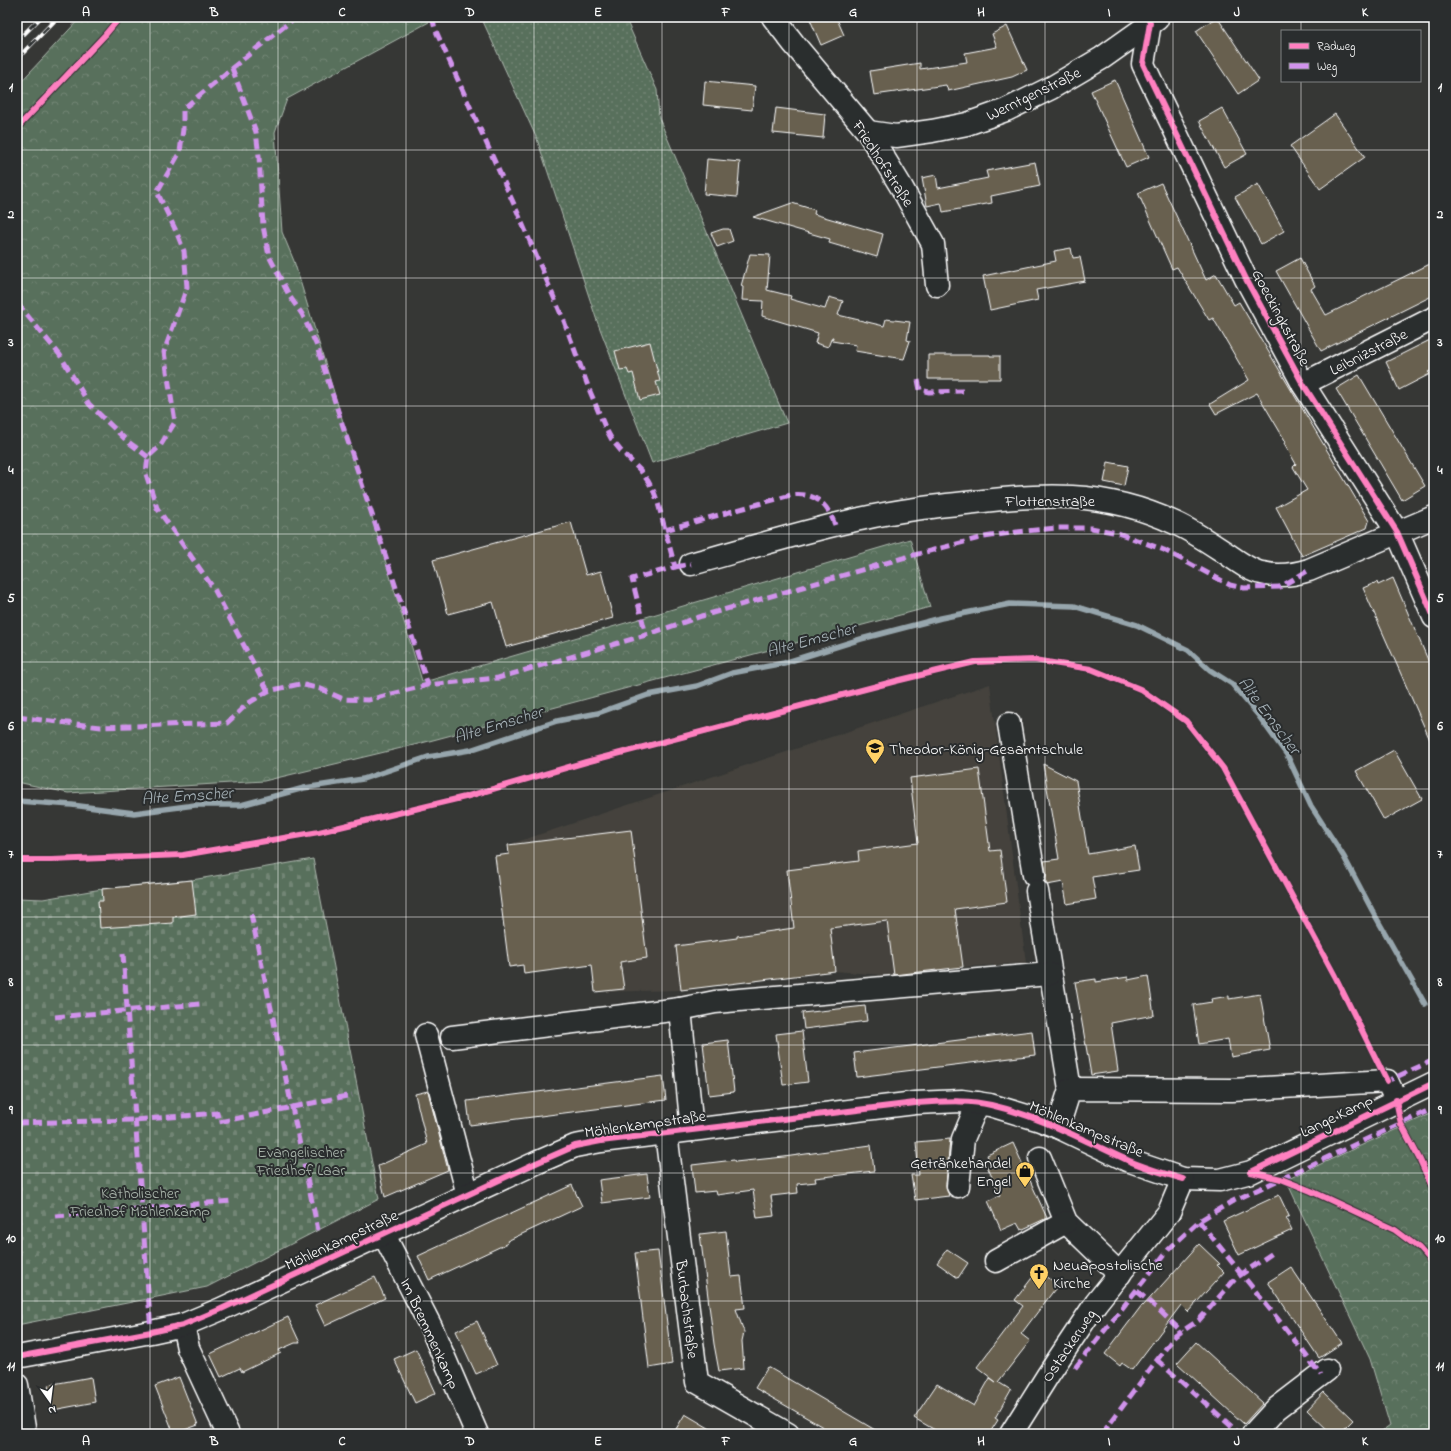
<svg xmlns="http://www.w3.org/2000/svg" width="1451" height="1451" viewBox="0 0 1451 1451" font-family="'Indie Flower',sans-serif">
  <defs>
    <pattern id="forest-crowns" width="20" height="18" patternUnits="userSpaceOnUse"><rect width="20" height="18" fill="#59705c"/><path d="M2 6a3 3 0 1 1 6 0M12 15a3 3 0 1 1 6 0" fill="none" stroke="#728574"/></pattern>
    <pattern id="cemetery-stones" width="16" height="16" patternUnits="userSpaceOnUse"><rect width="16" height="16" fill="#59705c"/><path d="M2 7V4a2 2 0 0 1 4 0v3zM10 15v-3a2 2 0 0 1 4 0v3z" fill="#728574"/></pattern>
    <pattern id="garden-dots" width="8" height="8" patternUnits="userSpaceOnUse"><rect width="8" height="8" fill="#59705c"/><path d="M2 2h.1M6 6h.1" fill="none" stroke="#728574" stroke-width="1.8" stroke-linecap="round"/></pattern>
  </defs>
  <rect width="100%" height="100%" fill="#363735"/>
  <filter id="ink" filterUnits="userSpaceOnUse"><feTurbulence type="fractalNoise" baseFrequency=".025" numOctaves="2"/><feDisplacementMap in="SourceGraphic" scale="8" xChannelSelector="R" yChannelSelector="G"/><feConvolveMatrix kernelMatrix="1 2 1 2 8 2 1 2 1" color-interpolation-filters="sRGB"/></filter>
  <g filter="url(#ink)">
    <path fill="#45433d" d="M 990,684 L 1026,963 L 963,967 L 894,976 L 835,971 L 681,990 L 595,992 L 592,965 L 524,974 L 508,845 Z"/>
    <g fill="url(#forest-crowns)" stroke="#acb8ae">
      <path d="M 81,17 L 427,17 L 429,22 L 287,99 L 275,132 L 282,232 L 294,261 L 422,681 L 431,680 L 629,622 L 910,539 L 930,607 L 418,744 L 264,781 L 68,793 L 17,782 L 17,86 Z"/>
      <path d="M 1434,1112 L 1434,1434 L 1379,1434 L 1390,1426 L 1370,1359 L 1286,1180 Z"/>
    </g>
    <path fill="url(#cemetery-stones)" stroke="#acb8ae" d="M 313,859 L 379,1199 L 207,1287 L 17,1325 L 17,898 L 43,899 L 102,889 L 192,880 Z"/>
    <path fill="url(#garden-dots)" stroke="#acb8ae" d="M 481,17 L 625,17 L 657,90 L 659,118 L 787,423 L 652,463 L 597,321 L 537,139 Z"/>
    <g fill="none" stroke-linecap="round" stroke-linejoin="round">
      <path stroke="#97a6ad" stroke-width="5.5" d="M 17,801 L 72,805 L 134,813 L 195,805 L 241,805 L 304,788 L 363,779 L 428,757 L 470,750 L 557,721 L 598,713 L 648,695 L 697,686 L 732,673 L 784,663 L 861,639 L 941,618 L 1010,604 L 1074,606 L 1137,625 L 1188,650 L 1210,670 L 1232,684 L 1258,715 L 1287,755 L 1311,806 L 1344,857 L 1372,910 L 1425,1004"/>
    </g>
    <g fill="#676050" stroke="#fff">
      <path d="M 809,17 L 836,17 L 844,35 L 821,45 Z"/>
      <path d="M 1217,17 L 1259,80 L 1238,94 L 1196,31 Z"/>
      <path d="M 1007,26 L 1027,70 L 1012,77 L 948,91 L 946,85 L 874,95 L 870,71 L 920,63 L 920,69 L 967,62 L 965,53 L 997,47 L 992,34 Z"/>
      <path d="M 1115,80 L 1149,157 L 1126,167 L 1091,91 Z"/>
      <path d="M 705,81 L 755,86 L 752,110 L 703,105 Z"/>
      <path d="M 776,108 L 825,114 L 823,138 L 773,133 Z"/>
      <path d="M 1222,108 L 1247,154 L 1224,167 L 1199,121 Z"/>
      <path d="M 1335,114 L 1365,157 L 1320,189 L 1290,146 Z"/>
      <path d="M 707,159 L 740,162 L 737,197 L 704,194 Z"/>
      <path d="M 1035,162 L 1040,186 L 991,196 L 992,203 L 943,212 L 941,203 L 927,206 L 922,178 L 936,175 L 938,188 L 988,178 L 986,171 Z"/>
      <path d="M 1161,183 L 1206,280 L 1216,274 L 1234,305 L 1239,302 L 1369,521 L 1367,528 L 1302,556 L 1276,507 L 1307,490 L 1293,467 L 1296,464 L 1284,443 L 1286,442 L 1257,393 L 1216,414 L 1210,404 L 1249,380 L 1213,318 L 1209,320 L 1177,267 L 1172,269 L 1138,193 Z"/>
      <path d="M 1258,184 L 1284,231 L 1261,244 L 1235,197 Z"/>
      <path d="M 792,203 L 815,210 L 814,214 L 883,234 L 877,257 L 829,243 L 830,239 L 753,217 Z"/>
      <path d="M 723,229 L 729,229 L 733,241 L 717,247 L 711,233 Z"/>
      <path d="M 1071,248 L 1073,258 L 1080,257 L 1085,281 L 1036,290 L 1038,300 L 990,310 L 983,276 L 1056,261 L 1054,251 Z"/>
      <path d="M 750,254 L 770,255 L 767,290 L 791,296 L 790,299 L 825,309 L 829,297 L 843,301 L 838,315 L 884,326 L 886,319 L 910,322 L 907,340 L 910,341 L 904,359 L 855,351 L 856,345 L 832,341 L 833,337 L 832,337 L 828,347 L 815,343 L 818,333 L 762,316 L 763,301 L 742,300 L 743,287 L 741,286 Z"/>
      <path d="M 1300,258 L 1315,286 L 1311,289 L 1326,315 L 1434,262 L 1434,295 L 1321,351 L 1276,271 Z"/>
      <path d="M 1434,338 L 1434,369 L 1428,372 L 1430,374 L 1399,390 L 1386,362 Z"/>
      <path d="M 650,342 L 660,381 L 656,382 L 660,395 L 640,400 L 633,373 L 629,374 L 627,369 L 620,370 L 615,351 Z"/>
      <path d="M 928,355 L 990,355 L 990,356 L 1000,356 L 1000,379 L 928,379 Z"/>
      <path d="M 1359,375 L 1425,486 L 1402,500 L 1336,389 Z"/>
      <path d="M 1108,462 L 1128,466 L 1124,486 L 1104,482 Z"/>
      <path d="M 571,522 L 586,575 L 601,571 L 613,618 L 506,647 L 493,602 L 448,614 L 433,560 Z"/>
      <path d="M 1393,578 L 1434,674 L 1434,749 L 1363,588 L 1377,582 L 1378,585 Z"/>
      <path d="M 1394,750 L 1422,799 L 1384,820 L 1356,771 Z"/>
      <path d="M 1043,764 L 1076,781 L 1088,854 L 1135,846 L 1139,870 L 1092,877 L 1096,899 L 1067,904 L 1063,882 L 1047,885 L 1046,882 L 1046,873 L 1044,861 L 1059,859 Z"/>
      <path d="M 979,769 L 990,851 L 1000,850 L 1007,902 L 955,909 L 963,967 L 894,975 L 887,921 L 830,928 L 835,971 L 681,990 L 676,946 L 737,938 L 737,936 L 794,928 L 787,870 L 859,861 L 858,851 L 918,843 L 910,778 Z"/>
      <path d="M 631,830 L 647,958 L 620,962 L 624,989 L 595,992 L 592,965 L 524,974 L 523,965 L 509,967 L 495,856 L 509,854 L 508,845 Z"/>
      <path d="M 192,880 L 196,914 L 173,917 L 173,923 L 100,928 L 98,901 L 103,901 L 102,889 Z"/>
      <path d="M 1148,976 L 1154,1015 L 1111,1023 L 1118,1071 L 1091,1075 L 1075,982 L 1096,979 L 1096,982 L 1128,977 L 1128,980 Z"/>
      <path d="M 1260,994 L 1270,1050 L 1231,1057 L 1228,1039 L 1199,1044 L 1193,1005 L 1212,1002 L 1211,999 L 1229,996 L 1229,999 Z"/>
      <path d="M 865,1006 L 867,1021 L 804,1029 L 802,1013 Z"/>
      <path d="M 802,1031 L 808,1082 L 783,1085 L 776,1034 Z"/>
      <path d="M 1032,1031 L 1035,1055 L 857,1077 L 854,1053 Z"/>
      <path d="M 728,1040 L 734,1092 L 709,1095 L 703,1043 Z"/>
      <path d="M 663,1076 L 666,1100 L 470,1125 L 467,1101 Z"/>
      <path d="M 428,1091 L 448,1170 L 385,1197 L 378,1166 L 427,1144 L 415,1094 Z"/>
      <path d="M 950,1139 L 946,1185 L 949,1196 L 915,1200 L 911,1175 L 919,1175 L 916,1142 Z"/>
      <path d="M 1013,1143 L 1047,1218 L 1021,1230 L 1017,1223 L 1001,1230 L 988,1201 L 1000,1195 L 987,1166 L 991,1164 L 987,1155 Z"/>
      <path d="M 871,1145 L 874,1171 L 815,1178 L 816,1182 L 797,1184 L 798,1193 L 771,1196 L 774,1216 L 757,1218 L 753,1190 L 717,1195 L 716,1191 L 695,1193 L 692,1165 L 734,1160 L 735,1162 L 784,1157 Z"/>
      <path d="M 647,1174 L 650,1197 L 602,1203 L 599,1180 Z"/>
      <path d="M 572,1185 L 582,1206 L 507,1241 L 508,1243 L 429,1280 L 418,1256 Z"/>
      <path d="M 1279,1195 L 1289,1216 L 1286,1218 L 1292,1230 L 1239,1255 L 1223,1221 Z"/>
      <path d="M 726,1231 L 731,1277 L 741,1276 L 745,1308 L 736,1309 L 744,1332 L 742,1341 L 744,1368 L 719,1371 L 714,1344 L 700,1234 Z"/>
      <path d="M 1199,1244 L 1220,1264 L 1217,1265 L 1224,1272 L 1188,1312 L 1181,1305 L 1132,1370 L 1122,1363 L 1120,1366 L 1105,1354 L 1142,1305 L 1143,1306 Z"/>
      <path d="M 947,1249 L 968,1263 L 958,1278 L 937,1263 Z"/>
      <path d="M 658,1251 L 672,1364 L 649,1368 L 635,1253 Z"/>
      <path d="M 1291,1267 L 1342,1343 L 1319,1358 L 1268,1282 Z"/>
      <path d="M 1038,1270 L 1058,1285 L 1021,1334 L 1030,1341 L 998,1382 L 1011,1390 L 995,1418 L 998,1420 L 989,1434 L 942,1434 L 914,1418 L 937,1384 L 974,1406 L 990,1378 L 996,1382 L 977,1367 L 1023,1306 L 1015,1300 Z"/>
      <path d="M 375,1277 L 385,1298 L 325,1326 L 315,1305 Z"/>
      <path d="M 288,1317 L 300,1343 L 295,1343 L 279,1350 L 281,1353 L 242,1372 L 240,1368 L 221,1377 L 210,1354 Z"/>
      <path d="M 477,1321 L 497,1365 L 476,1374 L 456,1331 Z"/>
      <path d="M 1196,1342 L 1263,1403 L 1244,1424 L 1177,1363 Z"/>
      <path d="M 416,1349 L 436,1393 L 415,1403 L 394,1359 Z"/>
      <path d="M 768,1367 L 807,1390 L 882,1434 L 835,1434 L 755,1388 Z"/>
      <path d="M 91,1377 L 95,1402 L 53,1410 L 48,1385 Z"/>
      <path d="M 179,1377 L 198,1425 L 174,1434 L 155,1386 Z"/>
      <path d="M 1324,1392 L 1353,1420 L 1339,1434 L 1332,1434 L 1307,1410 Z"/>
      <path d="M 685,1414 L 719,1434 L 673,1434 Z"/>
    </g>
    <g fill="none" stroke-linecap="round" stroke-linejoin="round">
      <g stroke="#fff" stroke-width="25">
        <g id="minor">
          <path d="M 773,17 L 794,44 L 868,132 L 902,188 L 933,244 L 937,285"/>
          <path d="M 1148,17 L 1150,23 L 1143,64 L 1246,279 L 1303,384 L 1397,532 L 1434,617"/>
          <path d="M 868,132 L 896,136 L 932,131 L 967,124 L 1006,110 L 1051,88 L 1102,58 L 1157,19"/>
          <path d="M 1303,384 L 1434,318"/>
          <path d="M 691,564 C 747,549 803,531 860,519 C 898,510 937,506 975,502 C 1008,498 1040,495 1072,497 C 1108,499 1143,508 1175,523 C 1195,532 1213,545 1230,556 C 1240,563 1251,571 1262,573 C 1278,577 1293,575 1309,570 L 1434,517"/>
          <path d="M 1009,724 L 1034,875"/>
          <path d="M 1037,891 L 1070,1089"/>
          <path d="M 680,1009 L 692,1130"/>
          <path d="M 426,1035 L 468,1195"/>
          <path d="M 452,1037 L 680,1009 L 715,1002 L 1050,974"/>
          <path d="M 1058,1127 L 1070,1089 L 1232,1090 L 1387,1081 L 1396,1100"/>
          <path d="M 666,1133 L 697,1382 L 788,1434"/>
          <path d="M 1040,1158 L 1066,1222 L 1120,1274"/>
          <path d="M 958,1186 L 963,1139 L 978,1103"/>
          <path d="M 383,1233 L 431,1327 L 477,1434"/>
          <path d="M 996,1261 L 1066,1222"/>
          <path d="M 183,1325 L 188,1348 L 228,1434"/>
          <path d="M 17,1357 L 151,1332 L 183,1325 L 219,1310 L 536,1163 L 575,1146 L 601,1141 L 915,1103 L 962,1101 L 990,1105 L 1040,1120 L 1058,1127 L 1127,1160 L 1183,1179 L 1220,1180 L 1251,1172 L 1434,1083"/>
          <path d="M 17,1385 L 25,1434"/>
          <path d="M 1011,1434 L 1048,1375 L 1096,1303 L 1169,1212 L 1183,1179"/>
          <path d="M 1253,1434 L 1276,1409 L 1327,1370"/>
        </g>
      </g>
      <use href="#minor" stroke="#2a2d2e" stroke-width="22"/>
      <g stroke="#fff" stroke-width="4.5">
        <g id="rail">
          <path d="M 17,41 L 41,17"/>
          <path d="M 17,59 L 58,17"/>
        </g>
      </g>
      <use href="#rail" stroke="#2a2d2e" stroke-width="3" stroke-dasharray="9" stroke-linecap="butt"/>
      <g stroke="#d193ec" stroke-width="5" stroke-dasharray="10 5" stroke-linecap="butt">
        <path d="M 432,17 L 435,29 L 517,211 L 564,321 L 589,389 L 605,427 L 612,440 L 621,451 L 640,470 L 648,481 L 654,492 L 658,503 L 675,567 L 632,579 L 646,635"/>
        <path d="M 232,68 L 256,132 L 259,156 L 263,226 L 269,256 L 290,297 L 302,314 L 316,344 L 428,685"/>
        <path d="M 17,303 L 60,355 L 89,404 L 126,440 L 148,457"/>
        <path d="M 918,380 L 920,390 L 929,392 L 963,391"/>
        <path d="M 665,530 L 791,495 C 815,492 827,503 835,525"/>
        <path d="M 675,567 L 691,564"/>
        <path d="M 268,691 L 214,589 L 157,508 L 146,474 L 148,457 L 160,446 L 175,422 L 164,352 L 187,287 L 184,251 L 176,231 L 157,192 L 180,152 L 183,129 L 183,109 L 232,68 L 296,17"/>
        <path d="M 17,717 L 101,727 L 227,723 L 247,704 L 268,691 L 300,684 L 321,689 L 343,699 L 368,700 L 428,685 L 498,678 L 646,635 L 702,616 L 910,556 L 984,537 L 1017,532 L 1057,528 L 1091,528 L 1118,533 L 1164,550 L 1230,585 L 1244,588 L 1280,587 L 1309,570"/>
        <path d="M 251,914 L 318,1230"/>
        <path d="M 123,954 L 151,1332"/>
        <path d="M 55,1017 L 200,1004"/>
        <path d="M 1386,1078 L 1387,1081 L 1434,1060"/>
        <path d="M 17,1123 L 135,1120 L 217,1113 L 219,1122 L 352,1095"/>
        <path d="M 55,1216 L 232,1201"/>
        <path d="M 1199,1221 L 1285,1328 L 1321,1375"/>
        <path d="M 17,1249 L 18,1249"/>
        <path d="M 1137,1291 L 1160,1311 L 1182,1332"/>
        <path d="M 1157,1360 L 1240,1434"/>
        <path d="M 1075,1368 L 1168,1250 L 1199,1221 L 1231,1202 L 1434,1108"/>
        <path d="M 1102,1434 L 1175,1336 L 1199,1320 L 1236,1278 L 1274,1252"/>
      </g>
      <g stroke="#2a2d2e" stroke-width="8">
        <g id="cycleway">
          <path d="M 1148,17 L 1150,23 L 1143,64 L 1246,279 L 1303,384 L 1397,532 L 1434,617"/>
          <path d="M 17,128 L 105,35 L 120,17"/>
          <path d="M 17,860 L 51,860 L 183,855 L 319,832 L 465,797 L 586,762 L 896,681 L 975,662 L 1034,660 L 1091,669 L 1140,689 L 1186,721 L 1223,768 L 1335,976 L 1387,1081"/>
          <path d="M 1396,1100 L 1401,1124 L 1420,1160 L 1434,1191"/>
          <path d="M 1251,1172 L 1281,1179 L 1311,1191 L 1395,1230 L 1419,1248 L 1434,1265"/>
          <path d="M 1251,1172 L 1434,1083"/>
          <path d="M 17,1357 L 151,1332 L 183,1325 L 219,1310 L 536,1163 L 575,1146 L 601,1141 L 915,1103 C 940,1102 966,1099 991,1105 C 1039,1116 1081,1139 1125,1159 C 1144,1168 1163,1173 1183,1179"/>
        </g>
      </g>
      <use href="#cycleway" stroke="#ff80c0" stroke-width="6"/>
    </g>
  </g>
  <path fill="none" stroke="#fff" stroke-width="1" stroke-opacity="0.55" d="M 150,17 L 150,1434M 278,17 L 278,1434M 406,17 L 406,1434M 534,17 L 534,1434M 662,17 L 662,1434M 789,17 L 789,1434M 917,17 L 917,1434M 1045,17 L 1045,1434M 1173,17 L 1173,1434M 1301,17 L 1301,31M 1301,81 L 1301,1434M 17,150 L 1434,150M 17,278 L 1434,278M 17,406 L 1434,406M 17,534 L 1434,534M 17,662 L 1434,662M 17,789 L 1434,789M 17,917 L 1434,917M 17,1045 L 1434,1045M 17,1173 L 1434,1173M 17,1301 L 1434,1301"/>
  <defs>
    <g id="school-pin" transform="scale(1)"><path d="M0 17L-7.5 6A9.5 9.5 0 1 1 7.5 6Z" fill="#ffd166" stroke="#2a2d2e"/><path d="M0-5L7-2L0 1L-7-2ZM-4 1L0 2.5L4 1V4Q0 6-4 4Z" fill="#111"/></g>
    <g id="shop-pin" transform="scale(1)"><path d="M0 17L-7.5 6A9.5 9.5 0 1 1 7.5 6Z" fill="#ffd166" stroke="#2a2d2e"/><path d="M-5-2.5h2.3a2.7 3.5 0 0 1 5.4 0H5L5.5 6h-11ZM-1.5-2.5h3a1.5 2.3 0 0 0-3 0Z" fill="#111"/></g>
    <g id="church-pin" transform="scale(1)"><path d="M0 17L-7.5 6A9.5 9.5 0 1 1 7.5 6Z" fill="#ffd166" stroke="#2a2d2e"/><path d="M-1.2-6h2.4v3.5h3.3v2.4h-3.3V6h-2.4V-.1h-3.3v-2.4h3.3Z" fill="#111"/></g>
  </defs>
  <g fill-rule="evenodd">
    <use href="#school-pin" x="875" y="748"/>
    <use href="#shop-pin" x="1025" y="1171"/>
    <use href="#church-pin" x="1039" y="1273"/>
  </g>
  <g text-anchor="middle" stroke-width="4" stroke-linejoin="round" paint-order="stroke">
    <g font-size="16" fill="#fff" stroke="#2a2d2e">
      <text transform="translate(1033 93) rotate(-26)" y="6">Werntgenstraße</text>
      <text transform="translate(884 163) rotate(57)" y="6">Friedhofstraße</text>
      <text transform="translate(1282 317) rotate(62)" y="6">Goeckingkstraße</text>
      <text transform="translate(1368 351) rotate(-27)" y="6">Leibnizstraße</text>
      <text x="1050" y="506">Flottenstraße</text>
      <text transform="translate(1336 1115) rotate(-26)" y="6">Lange Kamp</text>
      <text transform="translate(645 1123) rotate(-8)" y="6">Möhlenkampstraße</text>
      <text transform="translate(1087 1128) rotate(23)" y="6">Möhlenkampstraße</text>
      <text transform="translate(341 1239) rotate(-25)" y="6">Möhlenkampstraße</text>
      <text transform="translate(688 1309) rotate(83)" y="6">Burbachstraße</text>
      <text transform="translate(431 1333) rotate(65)" y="6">Im Bremmenkamp</text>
      <text transform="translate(1068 1345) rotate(-56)" y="6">Ostackerweg</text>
    </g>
    <g font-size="16" fill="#fff" stroke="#2a2d2e" text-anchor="start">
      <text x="889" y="754">Theodor-König-Gesamtschule</text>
      <text x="1011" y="1168" text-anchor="end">Getränkehandel<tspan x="1011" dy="18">Engel</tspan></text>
      <text x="1053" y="1270">Neuapostolische<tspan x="1053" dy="18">Kirche</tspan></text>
    </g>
    <g font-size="16" fill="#acb8ae" stroke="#2a2d2e">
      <text x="301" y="1157">Evangelischer<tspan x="301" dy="18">Friedhof Laar</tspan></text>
      <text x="140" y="1198">Katholischer<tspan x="140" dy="18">Friedhof Möhlenkamp</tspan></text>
    </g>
    <g font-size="17" font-style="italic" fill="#a8b4ba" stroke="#2a2d2e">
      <text transform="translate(811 639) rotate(-15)" y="6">Alte Emscher</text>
      <text transform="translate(1270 715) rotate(53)" y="6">Alte Emscher</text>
      <text transform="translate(498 724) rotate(-17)" y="6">Alte Emscher</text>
      <text transform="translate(187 795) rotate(-4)" y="6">Alte Emscher</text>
    </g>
  </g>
  <rect width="1451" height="1451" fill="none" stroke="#2a2d2e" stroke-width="44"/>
  <rect x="1281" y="30" width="140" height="52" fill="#2a2d2e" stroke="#7f8182"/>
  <rect x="1289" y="43" width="20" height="6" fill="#ff80c0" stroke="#7f8182"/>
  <text x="1317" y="50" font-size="12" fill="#ffffff">Radweg</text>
  <rect x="1289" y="63" width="20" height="6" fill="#d193ec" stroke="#7f8182"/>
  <text x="1317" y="70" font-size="12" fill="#ffffff">Weg</text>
  <g transform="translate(50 1401) rotate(166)" stroke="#2a2d2e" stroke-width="3" paint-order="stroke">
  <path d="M0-3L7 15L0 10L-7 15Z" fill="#ffffff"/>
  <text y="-6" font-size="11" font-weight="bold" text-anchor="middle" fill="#ffffff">N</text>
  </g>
  <rect x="22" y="22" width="1407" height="1407" fill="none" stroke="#fff" stroke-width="1.5"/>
  <g font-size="13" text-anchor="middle" font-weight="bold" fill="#fff">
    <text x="86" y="16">A</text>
    <text x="214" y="16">B</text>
    <text x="342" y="16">C</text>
    <text x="470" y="16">D</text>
    <text x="598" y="16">E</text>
    <text x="726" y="16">F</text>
    <text x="853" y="16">G</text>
    <text x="981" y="16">H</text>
    <text x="1109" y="16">I</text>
    <text x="1237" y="16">J</text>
    <text x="1365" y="16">K</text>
    <text x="11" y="91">1</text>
    <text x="1440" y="91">1</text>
    <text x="11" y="218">2</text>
    <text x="1440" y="218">2</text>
    <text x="11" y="346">3</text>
    <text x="1440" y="346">3</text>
    <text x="11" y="474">4</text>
    <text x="1440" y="474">4</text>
    <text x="11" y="602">5</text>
    <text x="1440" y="602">5</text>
    <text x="11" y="730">6</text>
    <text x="1440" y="730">6</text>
    <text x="11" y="858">7</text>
    <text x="1440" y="858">7</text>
    <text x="11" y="986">8</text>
    <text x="1440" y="986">8</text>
    <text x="11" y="1114">9</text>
    <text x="1440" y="1114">9</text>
    <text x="11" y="1242">10</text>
    <text x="1440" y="1242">10</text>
    <text x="11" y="1370">11</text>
    <text x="1440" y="1370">11</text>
    <text x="86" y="1445">A</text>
    <text x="214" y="1445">B</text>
    <text x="342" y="1445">C</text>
    <text x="470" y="1445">D</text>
    <text x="598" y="1445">E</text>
    <text x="726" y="1445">F</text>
    <text x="853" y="1445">G</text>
    <text x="981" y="1445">H</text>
    <text x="1109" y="1445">I</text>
    <text x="1237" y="1445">J</text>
    <text x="1365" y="1445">K</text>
  </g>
</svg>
